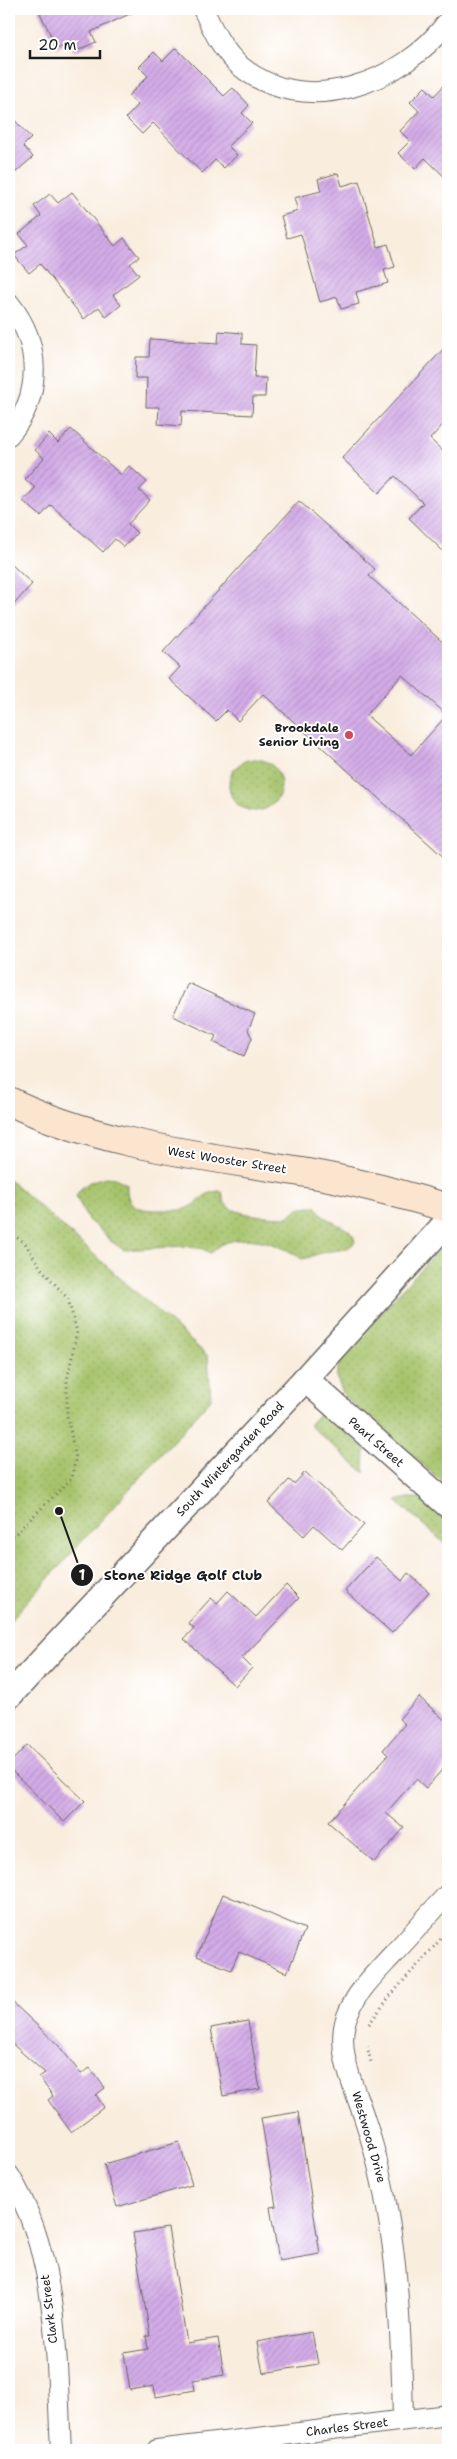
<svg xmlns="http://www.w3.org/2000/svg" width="457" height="2459" viewBox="0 0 457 2459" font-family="'Shantell Sans',sans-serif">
  <defs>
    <pattern id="green-dots" width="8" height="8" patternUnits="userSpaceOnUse" patternTransform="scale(1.25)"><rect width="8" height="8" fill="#a6c36a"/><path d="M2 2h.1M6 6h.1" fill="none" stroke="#8ea75b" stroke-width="1.8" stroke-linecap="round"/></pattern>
    <pattern id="building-hatch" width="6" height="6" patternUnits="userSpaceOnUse" patternTransform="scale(1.25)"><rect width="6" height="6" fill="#d3ace8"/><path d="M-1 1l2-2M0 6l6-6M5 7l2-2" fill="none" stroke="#b593c6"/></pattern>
  </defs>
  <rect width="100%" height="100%" fill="#fff"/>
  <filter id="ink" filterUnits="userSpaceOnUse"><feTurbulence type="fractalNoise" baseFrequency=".02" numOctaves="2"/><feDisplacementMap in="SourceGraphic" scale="10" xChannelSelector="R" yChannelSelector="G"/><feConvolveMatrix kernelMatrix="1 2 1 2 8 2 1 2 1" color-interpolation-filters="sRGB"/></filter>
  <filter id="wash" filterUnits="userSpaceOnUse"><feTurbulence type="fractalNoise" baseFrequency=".0096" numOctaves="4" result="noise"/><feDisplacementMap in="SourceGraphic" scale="20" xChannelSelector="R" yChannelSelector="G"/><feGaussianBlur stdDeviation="1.12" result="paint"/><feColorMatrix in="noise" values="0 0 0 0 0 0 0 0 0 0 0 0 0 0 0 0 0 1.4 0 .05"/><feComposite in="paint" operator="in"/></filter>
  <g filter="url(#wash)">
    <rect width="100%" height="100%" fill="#f9edde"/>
    <g fill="url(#green-dots)" stroke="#617043">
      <circle cx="255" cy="785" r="26"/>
      <path d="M 106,1177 L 115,1178 L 127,1184 C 125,1211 144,1210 164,1210 C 172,1210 181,1211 188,1208 C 204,1201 202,1191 222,1191 C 223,1195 223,1200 225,1203 C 235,1217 271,1216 288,1217 L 297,1209 L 316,1206 C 327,1227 352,1223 355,1242 C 346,1253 333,1249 321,1253 C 314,1255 309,1258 302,1259 C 278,1243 250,1233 222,1244 C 217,1246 216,1251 210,1253 L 203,1249 L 183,1246 L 124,1250 L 109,1240 L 105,1234 L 88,1220 L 76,1196 C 82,1183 94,1180 106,1177 Z"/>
      <path d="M 9,1179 L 208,1356 L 211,1399 L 9,1622 Z"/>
      <path d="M 448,1244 L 448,1487 L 345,1397 L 336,1377 L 342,1354 L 443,1245 Z"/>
      <path d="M 322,1411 L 365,1449 L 364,1473 L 309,1425 Z"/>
      <path d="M 408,1498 L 421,1498 L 448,1521 L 448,1538 L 444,1543 L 396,1501 Z"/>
    </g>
    <g id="blocks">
      <g fill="url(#building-hatch)" fill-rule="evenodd">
        <path d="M 38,9 L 140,9 L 91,32 L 96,42 L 74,52 L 70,42 L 57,48 Z"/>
        <path d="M 176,48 L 224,96 L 233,88 L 249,105 L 242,113 L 252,123 L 228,146 L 237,155 L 224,168 L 215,160 L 202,173 L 153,123 L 142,134 L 126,118 L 138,105 L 128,96 L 148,76 L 139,67 L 154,52 L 163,61 Z"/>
        <path d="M 448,81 L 448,180 L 425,158 L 415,169 L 398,153 L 410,141 L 400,131 L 419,111 L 410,102 L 425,87 L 434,96 Z"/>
        <path d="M 9,114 L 31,138 L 23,146 L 33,157 L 9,178 Z"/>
        <path d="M 338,173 L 342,186 L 359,181 L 378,247 L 388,244 L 395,267 L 384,270 L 388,283 L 356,292 L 359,304 L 341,309 L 337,297 L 320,302 L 301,234 L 287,238 L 281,216 L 298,211 L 294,198 L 321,191 L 318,179 Z"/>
        <path d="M 72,192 L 115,246 L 124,238 L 139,257 L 130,264 L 139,275 L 113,295 L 121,305 L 106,317 L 99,307 L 84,319 L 40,264 L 29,273 L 14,255 L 28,245 L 19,234 L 41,216 L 34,206 L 50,194 L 58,203 Z"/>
        <path d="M 219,331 L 242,333 L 242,344 L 256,345 L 254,378 L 266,378 L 265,397 L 253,397 L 252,415 L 182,411 L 181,426 L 158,424 L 159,407 L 146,407 L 147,378 L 135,378 L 136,357 L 149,357 L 150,339 L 218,343 Z"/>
        <path d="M 448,344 L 448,419 L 430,439 L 448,456 L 448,556 L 409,518 L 423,503 L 395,476 L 379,493 L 342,458 Z"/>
        <path d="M 71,429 L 121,475 L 129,466 L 147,482 L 139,490 L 150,500 L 128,524 L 137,533 L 124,547 L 115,539 L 103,552 L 51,505 L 41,516 L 23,501 L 35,488 L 25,479 L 44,458 L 35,450 L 49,434 L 58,443 Z"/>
        <path d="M 299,501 L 375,569 L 369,576 L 448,647 L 448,861 L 263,694 L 238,721 L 227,710 L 216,721 L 169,679 L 180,667 L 163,652 ZM 402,675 L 447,715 L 411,755 L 366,715 Z"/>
        <path d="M 9,562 L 32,584 L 9,610 Z"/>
        <path d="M 188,983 L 255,1014 L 248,1030 L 252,1038 L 244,1056 L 213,1042 L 216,1036 L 173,1016 Z"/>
        <path d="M 305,1472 L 364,1525 L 342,1550 L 314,1525 L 304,1536 L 268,1503 L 289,1480 L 294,1484 Z"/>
        <path d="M 376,1557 L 402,1581 L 408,1573 L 429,1592 L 392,1633 L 345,1591 Z"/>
        <path d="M 286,1585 L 299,1598 L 242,1658 L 252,1668 L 235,1686 L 184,1639 L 194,1628 L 188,1623 L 211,1598 L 217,1603 L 228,1591 L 256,1617 Z"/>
        <path d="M 419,1697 L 448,1723 L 448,1763 L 426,1788 L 416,1779 L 386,1813 L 404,1828 L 374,1862 L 328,1822 L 388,1755 L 383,1750 L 405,1724 L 399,1719 Z"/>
        <path d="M 27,1745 L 85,1801 L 64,1822 L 9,1768 L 9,1764 Z"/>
        <path d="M 223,1894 L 305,1929 L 287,1973 L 239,1952 L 231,1970 L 197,1956 Z"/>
        <path d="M 9,1999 L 59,2046 L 81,2074 L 90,2068 L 105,2088 L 96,2095 L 104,2107 L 71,2132 L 48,2100 L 53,2096 L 39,2077 L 45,2073 L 9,2041 Z"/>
        <path d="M 248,2021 L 260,2089 L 223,2096 L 211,2028 Z"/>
        <path d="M 298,2112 L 320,2254 L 279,2261 L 270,2207 L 276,2206 L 261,2118 Z"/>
        <path d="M 179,2142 L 192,2185 L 117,2207 L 104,2164 Z"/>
        <path d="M 168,2228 L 187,2343 L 218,2338 L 224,2375 L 193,2380 L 195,2390 L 156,2397 L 154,2386 L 130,2390 L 124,2353 L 148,2349 L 146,2336 L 150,2336 L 133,2233 Z"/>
        <path d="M 312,2332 L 318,2364 L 263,2373 L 257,2342 Z"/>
      </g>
    </g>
  </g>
  <g filter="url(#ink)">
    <use href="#blocks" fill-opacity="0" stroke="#696560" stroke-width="1"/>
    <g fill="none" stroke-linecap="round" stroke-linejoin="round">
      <g stroke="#696560" stroke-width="22">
        <g id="minor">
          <path d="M 203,9 C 213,30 222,50 240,66 C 305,120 403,83 448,21"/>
          <path d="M 9,303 C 41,343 43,395 9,435"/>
          <path d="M 9,2175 C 59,2255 56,2358 61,2450"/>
          <path d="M 403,2420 C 401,2318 397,2214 364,2117 C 354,2086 336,2052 346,2019 C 355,1992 376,1973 395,1952 C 413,1933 430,1913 448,1894"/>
          <path d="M 157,2450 L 448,2415"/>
        </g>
      </g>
      <g stroke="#696560" stroke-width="28">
        <g id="tertiary">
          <path d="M 305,1379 L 448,1505"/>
          <path d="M 9,1696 L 305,1379 L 448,1221"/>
        </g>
      </g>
      <g stroke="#696560" stroke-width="30">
        <path id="secondary" d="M 9,1101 C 104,1147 210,1156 313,1174 C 359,1182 404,1195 448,1208"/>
      </g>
      <g stroke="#696560" stroke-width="3" stroke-dasharray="1 4" stroke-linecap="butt">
        <path d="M 9,1232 L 25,1243 L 40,1267 L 68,1299 L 77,1332 L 67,1380 L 67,1416 L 76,1458 L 71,1479 L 13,1536 L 9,1543"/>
        <path d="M 369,2024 L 390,1996 L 448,1931"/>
        <path d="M 367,2046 L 371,2062"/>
      </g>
      <use href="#minor" stroke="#fff" stroke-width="20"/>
      <use href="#tertiary" stroke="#fff" stroke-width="25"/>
      <use href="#secondary" stroke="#fbe5cf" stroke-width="28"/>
    </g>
  </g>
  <circle fill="#d1495b" stroke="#fff" stroke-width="2" cx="349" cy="735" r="5"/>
  <g text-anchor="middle" stroke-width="4" stroke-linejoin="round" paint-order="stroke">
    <g font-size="12" font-weight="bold" fill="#1c1c1c" stroke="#fff" text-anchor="end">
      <text x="339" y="732">Brookdale<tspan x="339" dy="14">Senior Living</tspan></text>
    </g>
    <g font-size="12" fill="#1c1c1c" stroke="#fff">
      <text transform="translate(227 1160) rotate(9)" y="4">West Wooster Street</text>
      <text transform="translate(376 1442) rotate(41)" y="4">Pearl Street</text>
      <text transform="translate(230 1459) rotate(-47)" y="4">South Wintergarden Road</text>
      <text transform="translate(369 2137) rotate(74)" y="4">Westwood Drive</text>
      <text transform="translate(49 2309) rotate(-97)" y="4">Clark Street</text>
      <text transform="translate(347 2427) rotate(-7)" y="4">Charles Street</text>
    </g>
  </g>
  <path fill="none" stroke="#1c1c1c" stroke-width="2" d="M59 1511L82 1575"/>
  <g fill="#1c1c1c" stroke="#fff" stroke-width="2">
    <circle cx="59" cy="1511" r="5"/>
    <circle cx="82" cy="1575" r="12"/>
  </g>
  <g font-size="15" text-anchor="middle" font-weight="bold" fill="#fff">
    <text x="82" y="1580">1</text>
  </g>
  <g font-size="14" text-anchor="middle" font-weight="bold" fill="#1c1c1c" stroke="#fff" stroke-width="4" stroke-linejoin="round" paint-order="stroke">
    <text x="183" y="1580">Stone Ridge Golf Club</text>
  </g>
  <rect width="457" height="2459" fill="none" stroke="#fff" stroke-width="30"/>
  <path d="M30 50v8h70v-8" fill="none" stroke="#1c1c1c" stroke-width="2.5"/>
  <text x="38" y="50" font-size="15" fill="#1c1c1c" stroke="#ffffff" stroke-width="4" paint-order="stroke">20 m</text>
</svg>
